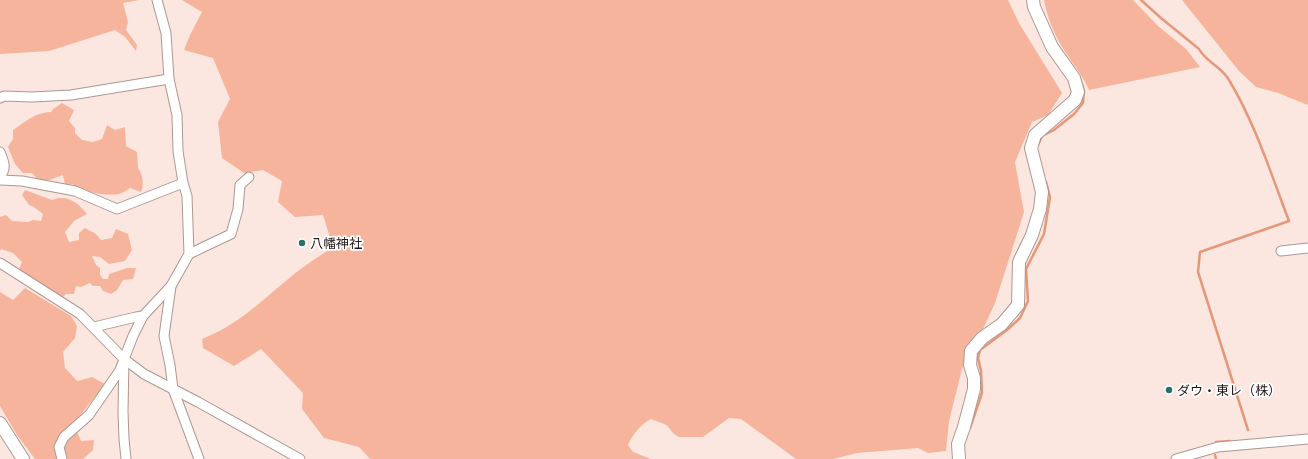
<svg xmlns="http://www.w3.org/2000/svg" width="1308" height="459" viewBox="0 0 1308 459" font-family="Bitter,'Noto Sans JP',serif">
  <rect width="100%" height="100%" fill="#fce7e0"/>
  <g fill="#f6b49c">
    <path d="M 0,0 L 139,0 L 123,3 L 128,22 L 126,30 L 137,45 L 136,51 L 125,37 L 115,30 L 49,51 L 0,54 Z"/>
    <path d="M 182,0 L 1008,0 L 1019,23 L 1062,93 L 1048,115 L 1032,122 L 1015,162 L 1024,212 L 995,303 L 984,327 L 966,353 L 949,421 L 946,451 L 928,453 L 918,448 L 857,453 L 833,459 L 796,459 L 741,419 L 729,418 L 703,437 L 679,437 L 673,433 L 667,425 L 651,419 C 641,424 632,435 628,445 L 633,452 L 651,459 L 370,459 L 359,447 L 324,438 L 302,409 L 303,393 L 261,349 L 234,366 L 203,348 L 202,339 C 240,324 262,300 293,275 C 305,265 320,256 333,247 L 323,215 L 295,217 L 278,202 L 282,181 L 263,170 L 244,173 L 222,158 L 218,122 L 230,99 L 213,58 L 184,50 L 190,35 L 202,12 Z"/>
    <path d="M 1044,0 L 1133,0 L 1158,26 L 1186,49 L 1200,67 L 1089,90 C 1084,78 1076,68 1068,56 C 1056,39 1048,21 1044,0 Z"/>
    <path d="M 1182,0 L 1308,0 L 1308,105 L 1278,93 L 1256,87 L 1239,71 Z"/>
    <path d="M 62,103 L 74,110 L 69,121 L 75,128 L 75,133 L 82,140 L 93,142 L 102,139 L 107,125 L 115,130 L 125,127 L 126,146 L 137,152 L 138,168 C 143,175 144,184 141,192 L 130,188 C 127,190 122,193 119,194 C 106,196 86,192 74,188 L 73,184 L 65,185 L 63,175 L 49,180 L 39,181 L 32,173 L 23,173 L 15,164 L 8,147 L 13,139 L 13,130 C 25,122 36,112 51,112 L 53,109 Z"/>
    <path d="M 25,190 L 52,200 C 67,194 78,203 87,214 L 74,221 L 65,232 L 69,242 L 79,240 L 79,233 L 85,228 L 96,234 L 101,240 L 112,238 L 116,229 L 128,234 L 132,250 L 125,261 L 109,264 L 100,257 L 92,256 L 96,265 L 100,268 L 100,275 L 103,279 L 108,279 L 109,274 L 127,268 L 136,268 L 133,279 L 123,280 L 117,290 L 111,294 L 103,291 L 100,286 L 93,286 L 90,283 L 81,287 L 76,286 L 74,294 L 66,294 L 61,299 L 18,272 L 22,262 L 13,253 L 1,249 L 0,251 L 0,217 L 6,215 L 12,221 L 28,222 L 33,220 L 41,221 L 43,214 L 34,207 L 29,205 L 22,195 Z"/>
    <path d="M 25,288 L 71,316 L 77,326 L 75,338 L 63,352 L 65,368 L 77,381 L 92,377 L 105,384 L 81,414 L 75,427 L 81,441 L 94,440 L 93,450 L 83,459 L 35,459 L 17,435 L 0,406 L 0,292 L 13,300 Z"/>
  </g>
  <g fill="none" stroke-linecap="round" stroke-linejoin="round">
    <g stroke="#e69779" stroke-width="2.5">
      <path d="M 1141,0 L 1161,18 L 1199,49 C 1206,62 1222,67 1229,80 C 1255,123 1271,174 1289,221 L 1200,252 L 1198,272 L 1248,430"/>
      <path d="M 1038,145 L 1042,136 L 1054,130 L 1074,114 L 1083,103 L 1084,91 L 1079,76"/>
      <path d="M 970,428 L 982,393 L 981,371 L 978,358 L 980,350 L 1007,330 L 1020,318 L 1028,301 L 1026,269 L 1044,234 L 1050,197 L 1046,182"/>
      <path d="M 1216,442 L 1230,441"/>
      <path d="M 1215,455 L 1216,459"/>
    </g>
    <g stroke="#ab9891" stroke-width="11">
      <g id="street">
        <path d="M 157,0 L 166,33 L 169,79 L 177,115 L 178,151 L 183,183 L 187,196 L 189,254 L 171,286 L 164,336 L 170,365 L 173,389 L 199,459"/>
        <path d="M 0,98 L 4,96 L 32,97 L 71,95 L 169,79"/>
        <path d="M 0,152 C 4,162 7,168 0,177"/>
        <path d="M 0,180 L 22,181 L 75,191 L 117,209 L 183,183"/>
        <path d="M 1281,251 L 1308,248"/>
        <path d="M 189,254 L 231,234 L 238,209 L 240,185 L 249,177"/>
        <path d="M 0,263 L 80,314 L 124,359 L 144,374 L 198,402 L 300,459"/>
        <path d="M 94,327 L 136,317 L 143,316"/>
        <path d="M 62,459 L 59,447 L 64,437 L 89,415 L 120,370 L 123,362"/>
        <path d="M 126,459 L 124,439 L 123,412 L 124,359 L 133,336 L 143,316 L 171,286"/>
        <path d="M 1176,459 L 1218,447 L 1308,439"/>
      </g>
    </g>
    <g stroke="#ab9891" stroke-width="14">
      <g id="secondary">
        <path d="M 0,423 L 23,459"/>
        <path d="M 959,459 L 958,444 L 964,427 L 974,389 L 974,378 L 970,365 L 971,351 L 982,338 L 1002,324 L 1018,305 L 1019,262 L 1032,235 L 1040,209 L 1042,192 L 1031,148 L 1035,135 L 1075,100 L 1078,92 L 1074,78 L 1052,47 L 1034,7 L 1033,0"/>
      </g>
    </g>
    <use href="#street" stroke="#fff" stroke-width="9"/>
    <use href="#secondary" stroke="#fff" stroke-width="12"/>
  </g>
  <g fill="#27716e" stroke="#fff" stroke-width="1.5">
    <circle cx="302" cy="243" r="4"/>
    <circle cx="1169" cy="390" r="4"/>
  </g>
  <g text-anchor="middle" stroke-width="3.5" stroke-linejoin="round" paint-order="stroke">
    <g font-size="13" fill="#211a17" stroke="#fff" text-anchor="start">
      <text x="310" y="248">八幡神社</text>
      <text x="1177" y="395">ダウ・東レ（株）</text>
    </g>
  </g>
</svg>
